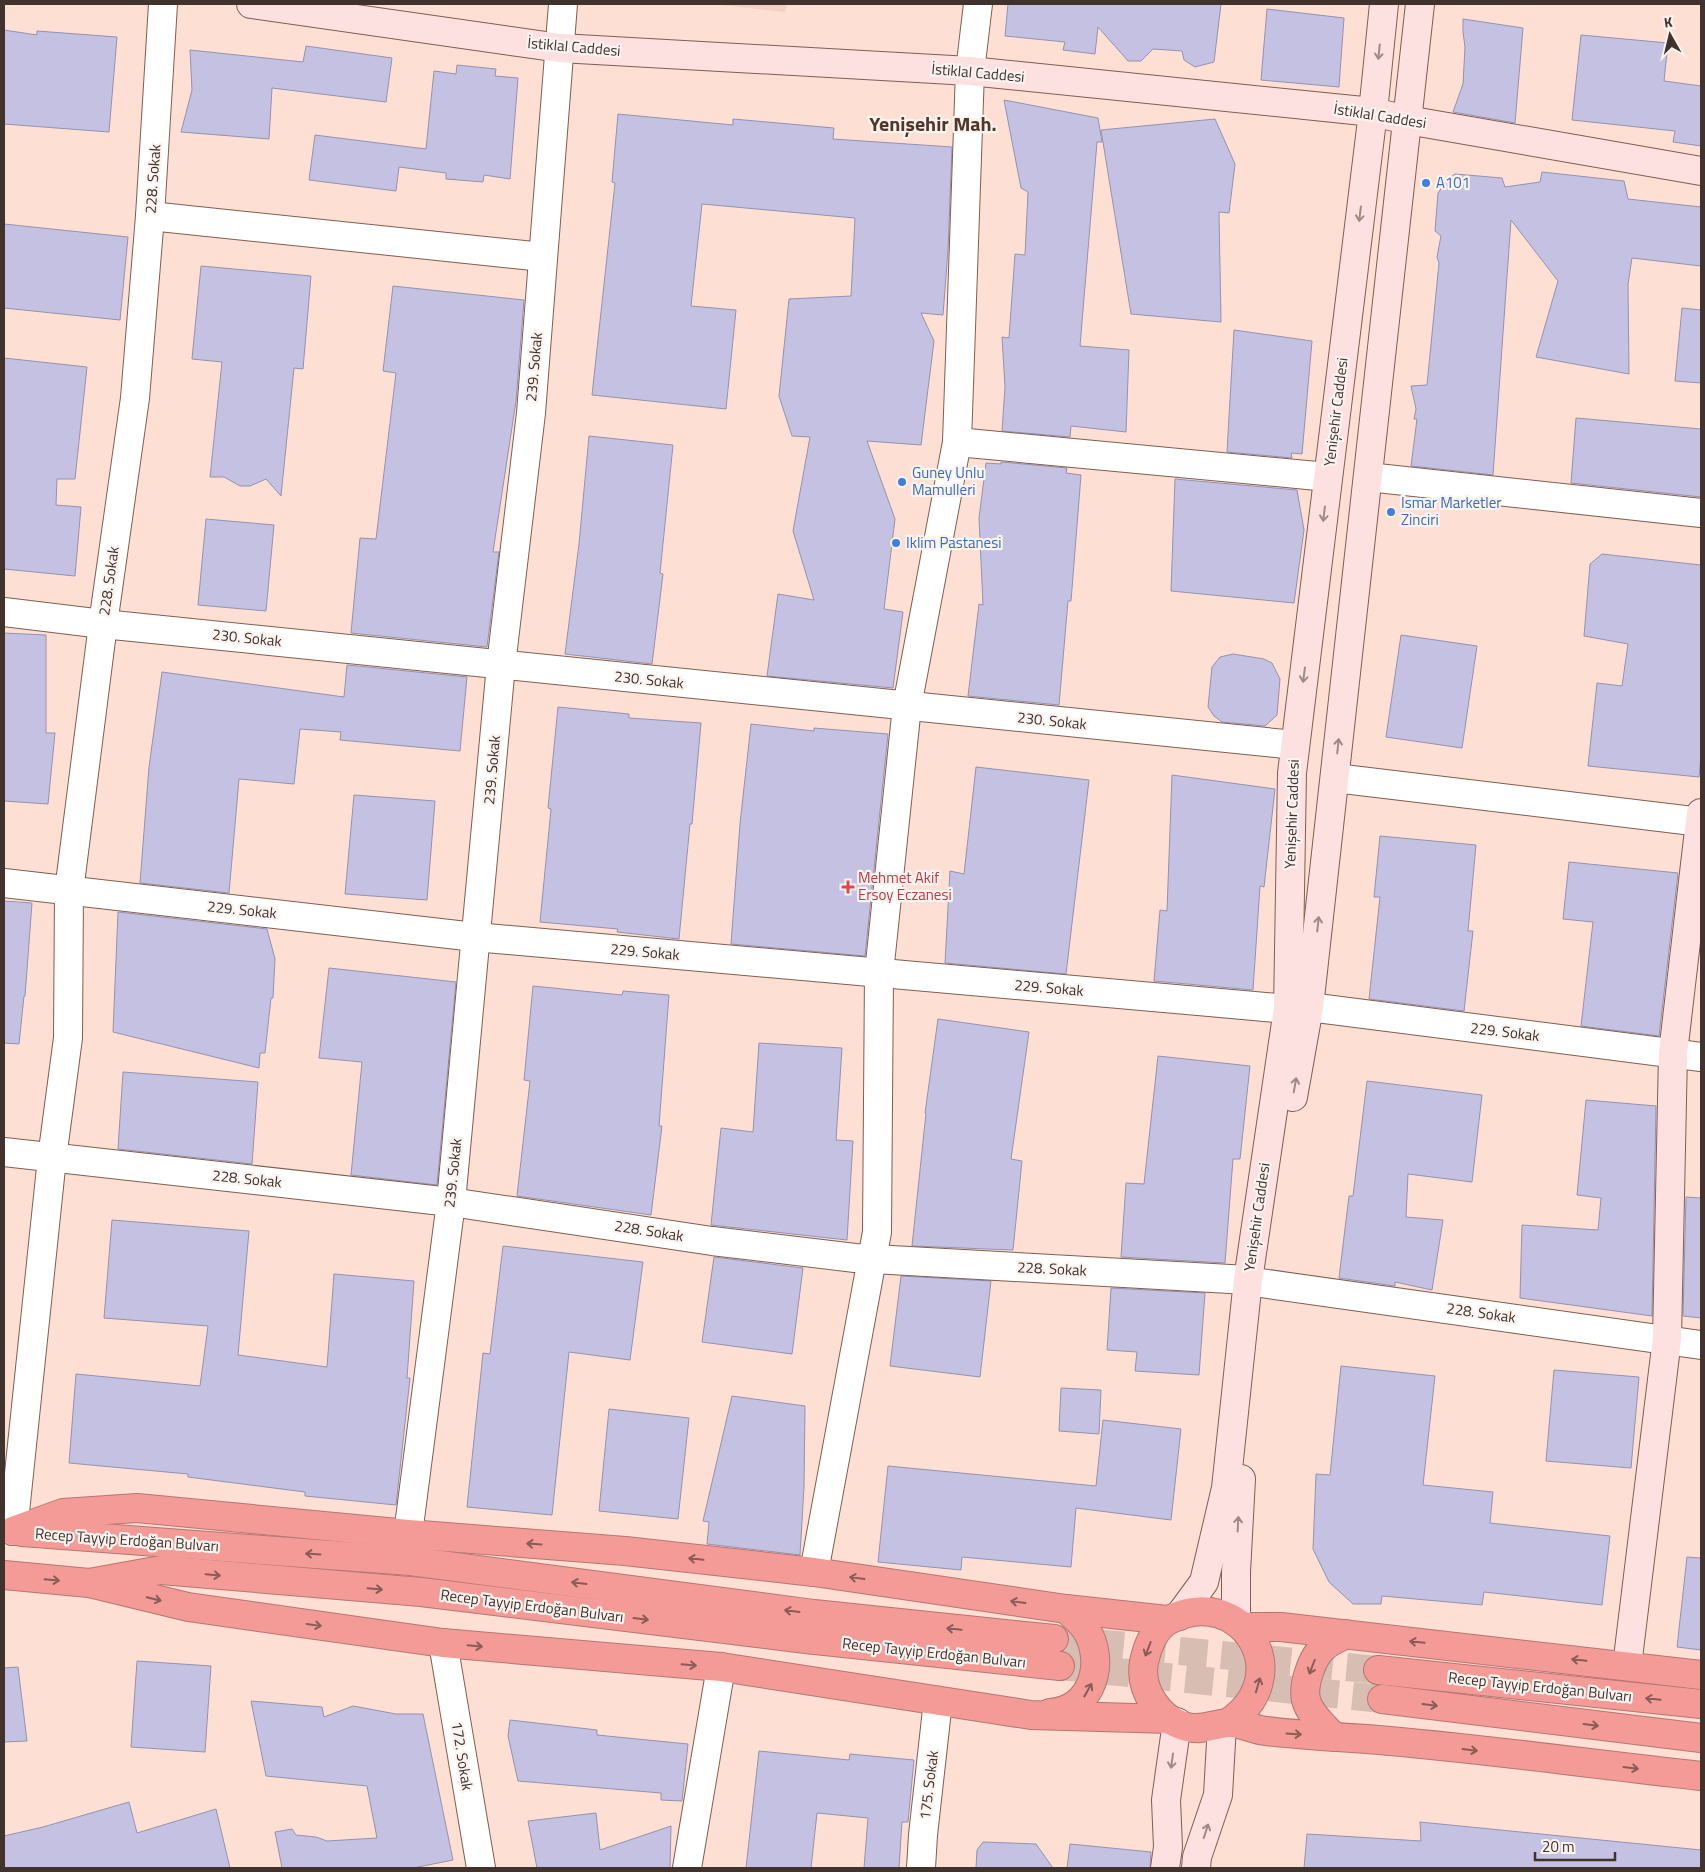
<svg xmlns="http://www.w3.org/2000/svg" width="1705" height="1872" viewBox="0 0 1705 1872" font-family="'Titillium Web',sans-serif">
  <rect width="100%" height="100%" fill="#fde0d3"/>
  <path fill="#f4d1c2" d="M 712,4 L 787,4 L 785,12 Z"/>
  <g fill="#c5c1e2" stroke="#9591b0">
    <path d="M 1008,4 L 1221,4 L 1214,62 L 1195,67 L 1184,60 L 1182,51 L 1153,49 L 1141,61 L 1128,61 L 1098,27 L 1095,54 L 1063,50 L 1065,42 L 1005,36 Z"/>
    <path d="M 1267,9 L 1344,18 L 1339,87 L 1261,80 Z"/>
    <path d="M 1463,19 L 1523,28 L 1515,123 L 1453,112 L 1463,84 L 1465,47 L 1463,32 Z"/>
    <path d="M 4,30 L 37,35 L 37,31 L 117,37 L 109,132 L 4,124 Z"/>
    <path d="M 1581,35 L 1668,43 L 1664,81 L 1701,86 L 1701,146 L 1673,142 L 1675,131 L 1572,120 Z"/>
    <path d="M 306,46 L 392,58 L 386,102 L 272,88 L 269,139 L 181,132 L 192,90 L 190,50 L 303,62 Z"/>
    <path d="M 457,65 L 496,69 L 495,76 L 518,78 L 510,179 L 484,175 L 483,182 L 446,179 L 446,173 L 399,167 L 396,191 L 309,180 L 315,135 L 426,149 L 434,71 L 456,74 Z"/>
    <path d="M 1004,100 L 1098,118 L 1102,142 L 1097,142 L 1080,346 L 1129,350 L 1126,432 L 1071,426 L 1070,437 L 1002,431 L 1005,387 L 1002,337 L 1009,338 L 1015,254 L 1025,255 L 1028,192 L 1021,188 Z"/>
    <path d="M 618,114 L 733,125 L 733,119 L 834,128 L 833,139 L 952,147 L 948,250 L 943,315 L 921,313 L 934,341 L 921,445 L 867,441 L 895,519 L 884,609 L 903,612 L 893,688 L 767,676 L 778,594 L 814,600 L 793,531 L 810,437 L 792,436 L 779,396 L 789,299 L 851,296 L 855,218 L 702,204 L 691,306 L 736,310 L 726,409 L 592,395 L 615,183 L 612,182 Z"/>
    <path d="M 1215,119 L 1235,164 L 1229,213 L 1219,212 L 1221,322 L 1131,314 L 1101,130 Z"/>
    <path d="M 1542,172 L 1624,181 L 1628,199 L 1701,207 L 1701,266 L 1632,258 L 1628,284 L 1629,374 L 1536,357 L 1558,281 L 1511,220 L 1493,475 L 1411,466 L 1417,419 L 1414,419 L 1416,409 L 1411,386 L 1427,385 L 1439,263 L 1437,257 L 1441,236 L 1435,231 L 1438,193 L 1448,179 L 1455,174 L 1502,178 L 1505,187 L 1540,182 Z"/>
    <path d="M 4,224 L 128,237 L 120,320 L 4,308 Z"/>
    <path d="M 201,266 L 311,276 L 303,369 L 294,368 L 281,496 L 266,479 L 250,486 L 240,486 L 224,477 L 210,477 L 222,362 L 192,359 Z"/>
    <path d="M 393,286 L 524,300 L 516,401 L 493,552 L 499,552 L 487,647 L 351,633 L 360,538 L 376,539 L 396,373 L 383,371 Z"/>
    <path d="M 1682,308 L 1701,310 L 1701,383 L 1675,381 Z"/>
    <path d="M 1234,330 L 1312,341 L 1302,454 L 1291,453 L 1292,458 L 1227,452 Z"/>
    <path d="M 4,358 L 87,367 L 75,479 L 57,479 L 56,505 L 81,507 L 75,576 L 4,569 Z"/>
    <path d="M 1576,418 L 1701,429 L 1701,497 L 1571,483 Z"/>
    <path d="M 589,436 L 673,445 L 660,573 L 663,574 L 652,664 L 565,654 L 579,544 Z"/>
    <path d="M 1001,462 L 1067,468 L 1066,473 L 1081,475 L 1071,601 L 1068,601 L 1059,705 L 968,696 L 979,604 L 983,605 L 979,518 L 986,463 L 1001,464 Z"/>
    <path d="M 1175,479 L 1297,490 L 1304,530 L 1294,603 L 1171,591 Z"/>
    <path d="M 206,519 L 274,525 L 266,611 L 198,605 Z"/>
    <path d="M 1602,554 L 1701,565 L 1701,756 L 1699,777 L 1588,766 L 1597,683 L 1622,686 L 1628,644 L 1584,636 L 1590,564 Z"/>
    <path d="M 4,633 L 46,635 L 46,733 L 55,733 L 48,804 L 4,801 Z"/>
    <path d="M 1401,635 L 1477,646 L 1462,748 L 1386,737 Z"/>
    <path d="M 1233,654 L 1264,659 L 1272,663 L 1280,679 L 1277,715 L 1265,726 L 1222,722 L 1214,716 L 1208,707 L 1212,667 L 1220,657 Z"/>
    <path d="M 347,665 L 467,677 L 460,751 L 340,740 L 341,732 L 300,729 L 294,784 L 239,779 L 229,893 L 140,883 L 149,767 L 162,672 L 344,697 Z"/>
    <path d="M 558,707 L 629,714 L 629,718 L 701,723 L 692,824 L 690,824 L 679,939 L 617,932 L 618,929 L 540,922 L 551,809 L 548,808 Z"/>
    <path d="M 751,724 L 814,731 L 814,728 L 888,734 L 865,956 L 731,944 L 740,824 Z"/>
    <path d="M 976,767 L 1089,780 L 1066,974 L 945,963 L 950,871 L 964,874 Z"/>
    <path d="M 1172,775 L 1275,789 L 1264,887 L 1260,886 L 1253,990 L 1154,981 L 1160,910 L 1167,911 Z"/>
    <path d="M 354,795 L 435,801 L 427,900 L 345,894 Z"/>
    <path d="M 1380,836 L 1476,845 L 1468,931 L 1473,931 L 1464,1011 L 1369,999 L 1380,897 L 1374,897 Z"/>
    <path d="M 1569,862 L 1678,873 L 1659,1036 L 1581,1026 L 1593,922 L 1563,919 Z"/>
    <path d="M 4,901 L 32,903 L 25,996 L 24,996 L 19,1044 L 4,1043 Z"/>
    <path d="M 118,912 L 267,929 L 275,959 L 273,998 L 271,998 L 265,1053 L 260,1053 L 259,1068 L 113,1032 Z"/>
    <path d="M 329,968 L 456,982 L 437,1185 L 351,1175 L 362,1062 L 319,1058 Z"/>
    <path d="M 533,986 L 622,995 L 623,991 L 669,995 L 659,1126 L 662,1126 L 651,1215 L 517,1196 L 530,1081 L 524,1080 Z"/>
    <path d="M 938,1019 L 1029,1032 L 1011,1159 L 1022,1161 L 1013,1250 L 912,1246 L 926,1113 L 925,1113 Z"/>
    <path d="M 759,1043 L 842,1048 L 836,1140 L 853,1141 L 847,1240 L 711,1225 L 721,1128 L 753,1132 Z"/>
    <path d="M 1158,1056 L 1250,1066 L 1240,1159 L 1233,1159 L 1225,1263 L 1121,1257 L 1126,1183 L 1144,1184 Z"/>
    <path d="M 123,1072 L 258,1082 L 252,1164 L 118,1149 Z"/>
    <path d="M 1367,1081 L 1482,1095 L 1472,1182 L 1408,1174 L 1406,1217 L 1443,1220 L 1432,1290 L 1395,1282 L 1395,1286 L 1339,1278 L 1349,1196 L 1353,1196 Z"/>
    <path d="M 1586,1100 L 1656,1106 L 1652,1316 L 1520,1298 L 1522,1225 L 1598,1230 L 1601,1198 L 1577,1195 Z"/>
    <path d="M 1686,1197 L 1701,1198 L 1701,1318 L 1683,1316 Z"/>
    <path d="M 112,1220 L 249,1231 L 238,1355 L 327,1367 L 334,1274 L 414,1281 L 407,1378 L 410,1378 L 396,1505 L 305,1496 L 305,1492 L 188,1477 L 188,1474 L 69,1463 L 76,1374 L 200,1386 L 208,1326 L 104,1318 Z"/>
    <path d="M 503,1246 L 643,1262 L 630,1360 L 569,1352 L 552,1515 L 467,1507 L 483,1353 L 490,1354 Z"/>
    <path d="M 714,1257 L 803,1268 L 792,1354 L 702,1342 Z"/>
    <path d="M 901,1276 L 991,1281 L 980,1377 L 890,1366 Z"/>
    <path d="M 1111,1288 L 1205,1293 L 1199,1375 L 1135,1371 L 1137,1352 L 1107,1350 Z"/>
    <path d="M 1341,1366 L 1435,1376 L 1423,1485 L 1493,1492 L 1490,1523 L 1610,1536 L 1602,1605 L 1484,1592 L 1482,1605 L 1382,1596 L 1381,1604 L 1353,1604 L 1329,1582 L 1313,1549 L 1316,1474 L 1330,1475 Z"/>
    <path d="M 1554,1370 L 1639,1377 L 1631,1468 L 1546,1461 Z"/>
    <path d="M 1061,1388 L 1101,1390 L 1099,1434 L 1059,1431 Z"/>
    <path d="M 732,1396 L 805,1406 L 804,1487 L 800,1555 L 707,1544 L 709,1522 L 703,1521 Z"/>
    <path d="M 609,1409 L 689,1418 L 678,1519 L 599,1511 Z"/>
    <path d="M 1103,1420 L 1181,1429 L 1171,1520 L 1076,1508 L 1071,1567 L 962,1557 L 961,1570 L 878,1562 L 888,1466 L 1096,1486 Z"/>
    <path d="M 1687,1557 L 1701,1558 L 1701,1650 L 1677,1647 Z"/>
    <path d="M 137,1661 L 211,1666 L 205,1752 L 131,1747 Z"/>
    <path d="M 18,1667 L 27,1741 L 4,1742 L 4,1668 Z"/>
    <path d="M 251,1701 L 322,1707 L 324,1717 L 353,1706 L 396,1714 L 423,1714 L 453,1860 L 413,1868 L 282,1868 L 275,1832 L 292,1829 L 296,1835 L 316,1837 L 327,1841 L 377,1838 L 367,1786 L 266,1776 Z"/>
    <path d="M 510,1720 L 597,1730 L 597,1735 L 688,1744 L 682,1801 L 661,1800 L 661,1793 L 518,1781 L 508,1736 Z"/>
    <path d="M 759,1751 L 849,1760 L 850,1754 L 914,1760 L 908,1822 L 902,1822 L 899,1868 L 864,1868 L 868,1818 L 817,1813 L 811,1868 L 746,1868 Z"/>
    <path d="M 129,1802 L 137,1833 L 216,1809 L 230,1868 L 4,1868 L 4,1836 L 43,1827 Z"/>
    <path d="M 596,1813 L 600,1850 L 671,1826 L 670,1868 L 537,1868 L 528,1821 Z"/>
    <path d="M 1420,1822 L 1701,1850 L 1701,1868 L 1304,1868 L 1307,1834 L 1421,1841 Z"/>
    <path d="M 983,1842 L 1036,1844 L 1053,1868 L 976,1868 L 977,1850 Z"/>
    <path d="M 1070,1844 L 1151,1852 L 1150,1868 L 1067,1868 Z"/>
  </g>
  <g fill="none" stroke-linecap="round" stroke-linejoin="round">
    <g stroke="#d7bdb2" stroke-width="28" stroke-dasharray="28 14" stroke-linecap="butt">
      <path d="M 1054,1639 L 1378,1670"/>
      <path d="M 1060,1666 L 1382,1699"/>
    </g>
    <g stroke="#7e5f51" stroke-width="30">
      <g id="street">
        <path d="M 150,216 L 543,257"/>
        <path d="M 957,442 L 1328,477"/>
        <path d="M 1368,477 L 1701,513"/>
        <path d="M 4,612 L 103,624 L 1295,745"/>
        <path d="M 1335,778 L 1701,822"/>
        <path d="M 4,883 L 475,937 L 1288,1009"/>
        <path d="M 1309,1007 L 1701,1057"/>
        <path d="M 4,1152 L 451,1202 L 712,1241 L 855,1258 L 1248,1280"/>
        <path d="M 1261,1283 L 1701,1345"/>
        <path d="M 13,1531 L 52,1158 L 68,1038 L 69,891 L 103,624 L 135,398 L 150,216 L 163,4"/>
        <path d="M 408,1534 L 451,1202 L 501,665 L 531,413 L 563,4"/>
        <path d="M 814,1572 L 877,1232 L 879,973 L 907,706 L 957,442 L 970,71 L 978,4"/>
        <path d="M 443,1643 L 481,1868"/>
        <path d="M 687,1868 L 721,1667"/>
        <path d="M 921,1868 L 923,1835 L 938,1701"/>
      </g>
    </g>
    <g stroke="#7e5f51" stroke-width="30">
      <g id="secondary">
        <path d="M 251,4 L 560,48 L 970,71 L 1373,112 L 1407,120 L 1701,171"/>
        <path d="M 1293,1097 L 1309,1007 L 1420,4"/>
        <path d="M 1179,1616 L 1204,1582 L 1226,1488 L 1248,1280 L 1288,1009 L 1292,773 L 1373,112 L 1384,4"/>
        <path d="M 1236,1622 L 1236,1572 L 1241,1479"/>
        <path d="M 1627,1666 L 1667,1339 L 1673,1053 L 1701,813"/>
        <path d="M 1165,1868 L 1168,1847 L 1166,1800 L 1177,1722"/>
        <path d="M 1196,1868 L 1197,1857 L 1218,1795 L 1222,1725"/>
      </g>
    </g>
    <g stroke="#b57672" stroke-width="30">
      <g id="highway">
        <path d="M 13,1531 L 63,1513 L 137,1508 L 408,1534 L 625,1551 L 814,1572 L 1066,1609 L 1167,1620"/>
        <path d="M 22,1532 L 410,1561 L 814,1614 L 1054,1639"/>
        <path d="M 4,1575 L 89,1583 L 161,1570 L 421,1592 L 806,1639 L 1060,1666"/>
        <path d="M 89,1583 L 188,1607 L 443,1643 L 721,1667 L 1031,1715 L 1169,1719"/>
        <path d="M 1243,1627 L 1281,1627 L 1701,1675"/>
        <path d="M 1378,1670 L 1701,1704"/>
        <path d="M 1382,1699 L 1701,1738"/>
        <path d="M 1050,1713 C 1093,1710 1107,1661 1085,1628 C 1080,1621 1073,1615 1066,1609"/>
        <path d="M 1229,1722 C 1299,1674 1240,1583 1169,1620 C 1155,1627 1147,1647 1144,1662 C 1139,1690 1159,1720 1187,1727 C 1203,1731 1213,1724 1228,1723 C 1240,1722 1254,1730 1266,1731 C 1299,1735 1333,1737 1367,1739 C 1479,1748 1590,1764 1701,1776"/>
        <path d="M 1334,1737 C 1324,1727 1312,1716 1307,1703 C 1301,1688 1312,1656 1325,1646 C 1331,1641 1339,1638 1345,1634"/>
      </g>
    </g>
    <use href="#street" stroke="#fff" stroke-width="28"/>
    <use href="#secondary" stroke="#fce1e0" stroke-width="28"/>
    <use href="#highway" stroke="#f49b97" stroke-width="28"/>
  </g>
  <defs><path id="oneway-shaft" d="M-6 0H5M1.5-3L5.5 0L1.5 3" fill="none" stroke-width="1.6" stroke-linecap="round" stroke-linejoin="round" transform="scale(1.25)"/></defs>
  <g stroke="#9e8a86">
    <use href="#oneway-shaft" transform="translate(1379 52) rotate(96)"/>
    <use href="#oneway-shaft" transform="translate(1360 214) rotate(97)"/>
    <use href="#oneway-shaft" transform="translate(1324 514) rotate(97)"/>
    <use href="#oneway-shaft" transform="translate(1304 675) rotate(97)"/>
    <use href="#oneway-shaft" transform="translate(1338 746) rotate(-84)"/>
    <use href="#oneway-shaft" transform="translate(1318 924) rotate(-84)"/>
    <use href="#oneway-shaft" transform="translate(1295 1085) rotate(-80)"/>
    <use href="#oneway-shaft" transform="translate(1238 1524) rotate(-87)"/>
    <use href="#oneway-shaft" transform="translate(1172 1761) rotate(98)"/>
    <use href="#oneway-shaft" transform="translate(1206 1831) rotate(-72)"/>
  </g>
  <g stroke="#885c57">
    <use href="#oneway-shaft" transform="translate(534 1544) rotate(-176)"/>
    <use href="#oneway-shaft" transform="translate(313 1554) rotate(-176)"/>
    <use href="#oneway-shaft" transform="translate(696 1559) rotate(-174)"/>
    <use href="#oneway-shaft" transform="translate(213 1575) rotate(5)"/>
    <use href="#oneway-shaft" transform="translate(857 1578) rotate(-172)"/>
    <use href="#oneway-shaft" transform="translate(52 1580) rotate(5)"/>
    <use href="#oneway-shaft" transform="translate(579 1583) rotate(-173)"/>
    <use href="#oneway-shaft" transform="translate(375 1589) rotate(5)"/>
    <use href="#oneway-shaft" transform="translate(154 1599) rotate(14)"/>
    <use href="#oneway-shaft" transform="translate(1018 1602) rotate(-172)"/>
    <use href="#oneway-shaft" transform="translate(792 1611) rotate(-173)"/>
    <use href="#oneway-shaft" transform="translate(641 1619) rotate(7)"/>
    <use href="#oneway-shaft" transform="translate(314 1625) rotate(8)"/>
    <use href="#oneway-shaft" transform="translate(954 1629) rotate(-174)"/>
    <use href="#oneway-shaft" transform="translate(1417 1642) rotate(-174)"/>
    <use href="#oneway-shaft" transform="translate(475 1646) rotate(5)"/>
    <use href="#oneway-shaft" transform="translate(1148 1649) rotate(111)"/>
    <use href="#oneway-shaft" transform="translate(1579 1660) rotate(-174)"/>
    <use href="#oneway-shaft" transform="translate(689 1665) rotate(5)"/>
    <use href="#oneway-shaft" transform="translate(1312 1667) rotate(111)"/>
    <use href="#oneway-shaft" transform="translate(1258 1685) rotate(-74)"/>
    <use href="#oneway-shaft" transform="translate(1088 1690) rotate(-61)"/>
    <use href="#oneway-shaft" transform="translate(1653 1699) rotate(-174)"/>
    <use href="#oneway-shaft" transform="translate(1430 1705) rotate(7)"/>
    <use href="#oneway-shaft" transform="translate(1591 1725) rotate(7)"/>
    <use href="#oneway-shaft" transform="translate(1294 1734) rotate(4)"/>
    <use href="#oneway-shaft" transform="translate(1470 1750) rotate(7)"/>
    <use href="#oneway-shaft" transform="translate(1631 1768) rotate(7)"/>
  </g>
  <g fill="#3f7fe0" stroke="#faf3ef" stroke-width="2">
    <circle cx="1426" cy="183" r="5"/>
    <circle cx="902" cy="482" r="5"/>
    <circle cx="1391" cy="512" r="5"/>
    <circle cx="896" cy="543" r="5"/>
  </g>
  <path fill="#e0444e" stroke="#faf3ef" stroke-width="2" d="M845.5 879.5h5v5h5v5h-5v5h-5v-5h-5v-5h5z"/>
  <g text-anchor="middle" stroke-width="4.5" stroke-linejoin="round" paint-order="stroke">
    <g font-size="15" fill="#40322c" stroke="#faf3ef">
      <text transform="translate(574 47) rotate(5)" y="5">İstiklal Caddesi</text>
      <text transform="translate(978 73) rotate(5)" y="5">İstiklal Caddesi</text>
      <text transform="translate(1380 116) rotate(9)" y="5">İstiklal Caddesi</text>
      <text transform="translate(153 179) rotate(-86)" y="5">228. Sokak</text>
      <text transform="translate(534 367) rotate(-85)" y="5">239. Sokak</text>
      <text transform="translate(1336 412) rotate(-83)" y="5">Yenişehir Caddesi</text>
      <text transform="translate(109 581) rotate(-82)" y="5">228. Sokak</text>
      <text transform="translate(247 638) rotate(6)" y="5">230. Sokak</text>
      <text transform="translate(649 680) rotate(6)" y="5">230. Sokak</text>
      <text transform="translate(1052 721) rotate(6)" y="5">230. Sokak</text>
      <text transform="translate(492 770) rotate(-85)" y="5">239. Sokak</text>
      <text transform="translate(1292 814) rotate(-88)" y="5">Yenişehir Caddesi</text>
      <text transform="translate(242 910) rotate(6)" y="5">229. Sokak</text>
      <text transform="translate(645 952) rotate(5)" y="5">229. Sokak</text>
      <text transform="translate(1049 988) rotate(5)" y="5">229. Sokak</text>
      <text transform="translate(1505 1032) rotate(7)" y="5">229. Sokak</text>
      <text transform="translate(453 1173) rotate(-84)" y="5">239. Sokak</text>
      <text transform="translate(247 1179) rotate(6)" y="5">228. Sokak</text>
      <text transform="translate(1257 1217) rotate(-82)" y="5">Yenişehir Caddesi</text>
      <text transform="translate(649 1231) rotate(9)" y="5">228. Sokak</text>
      <text transform="translate(1052 1269) rotate(3)" y="5">228. Sokak</text>
      <text transform="translate(1481 1313) rotate(8)" y="5">228. Sokak</text>
      <text transform="translate(127 1540) rotate(4)" y="5">Recep Tayyip Erdoğan Bulvarı</text>
      <text transform="translate(532 1606) rotate(7)" y="5">Recep Tayyip Erdoğan Bulvarı</text>
      <text transform="translate(934 1653) rotate(6)" y="5">Recep Tayyip Erdoğan Bulvarı</text>
      <text transform="translate(1540 1687) rotate(6)" y="5">Recep Tayyip Erdoğan Bulvarı</text>
      <text transform="translate(462 1756) rotate(81)" y="5">172. Sokak</text>
      <text transform="translate(929 1785) rotate(-83)" y="5">175. Sokak</text>
    </g>
    <g font-size="15" fill="#366cbe" stroke="#faf3ef" text-anchor="start">
      <text x="1436" y="188">A101</text>
      <text x="912" y="478">Guney Unlu<tspan x="912" dy="17">Mamulleri</tspan></text>
      <text x="1401" y="508">Ismar Marketler<tspan x="1401" dy="17">Zinciri</tspan></text>
      <text x="906" y="548">Iklim Pastanesi</text>
    </g>
    <g font-size="15" fill="#be3a42" stroke="#faf3ef" text-anchor="start">
      <text x="858" y="883">Mehmet Akif<tspan x="858" dy="17">Ersoy Eczanesi</tspan></text>
    </g>
    <g font-size="20" font-weight="bold" fill="#523629" stroke="#faf3ef">
      <text x="933" y="131">Yenişehir Mah.</text>
    </g>
  </g>
  <rect width="1705" height="1872" fill="none" stroke="#40322c" stroke-width="10"/>
  <g transform="translate(1670 35) rotate(352)" stroke="#faf3ef" stroke-width="4" paint-order="stroke">
  <path d="M0-4L9 19L0 12L-9 19Z" fill="#40322c"/>
  <text y="-8" font-size="14" font-weight="bold" text-anchor="middle" fill="#40322c">K</text>
  </g>
  <path d="M1535 1852v8h80v-8" fill="none" stroke="#40322c" stroke-width="2.5"/>
  <text x="1542" y="1852" font-size="15" fill="#40322c" stroke="#faf3ef" stroke-width="4" paint-order="stroke">20 m</text>
</svg>
